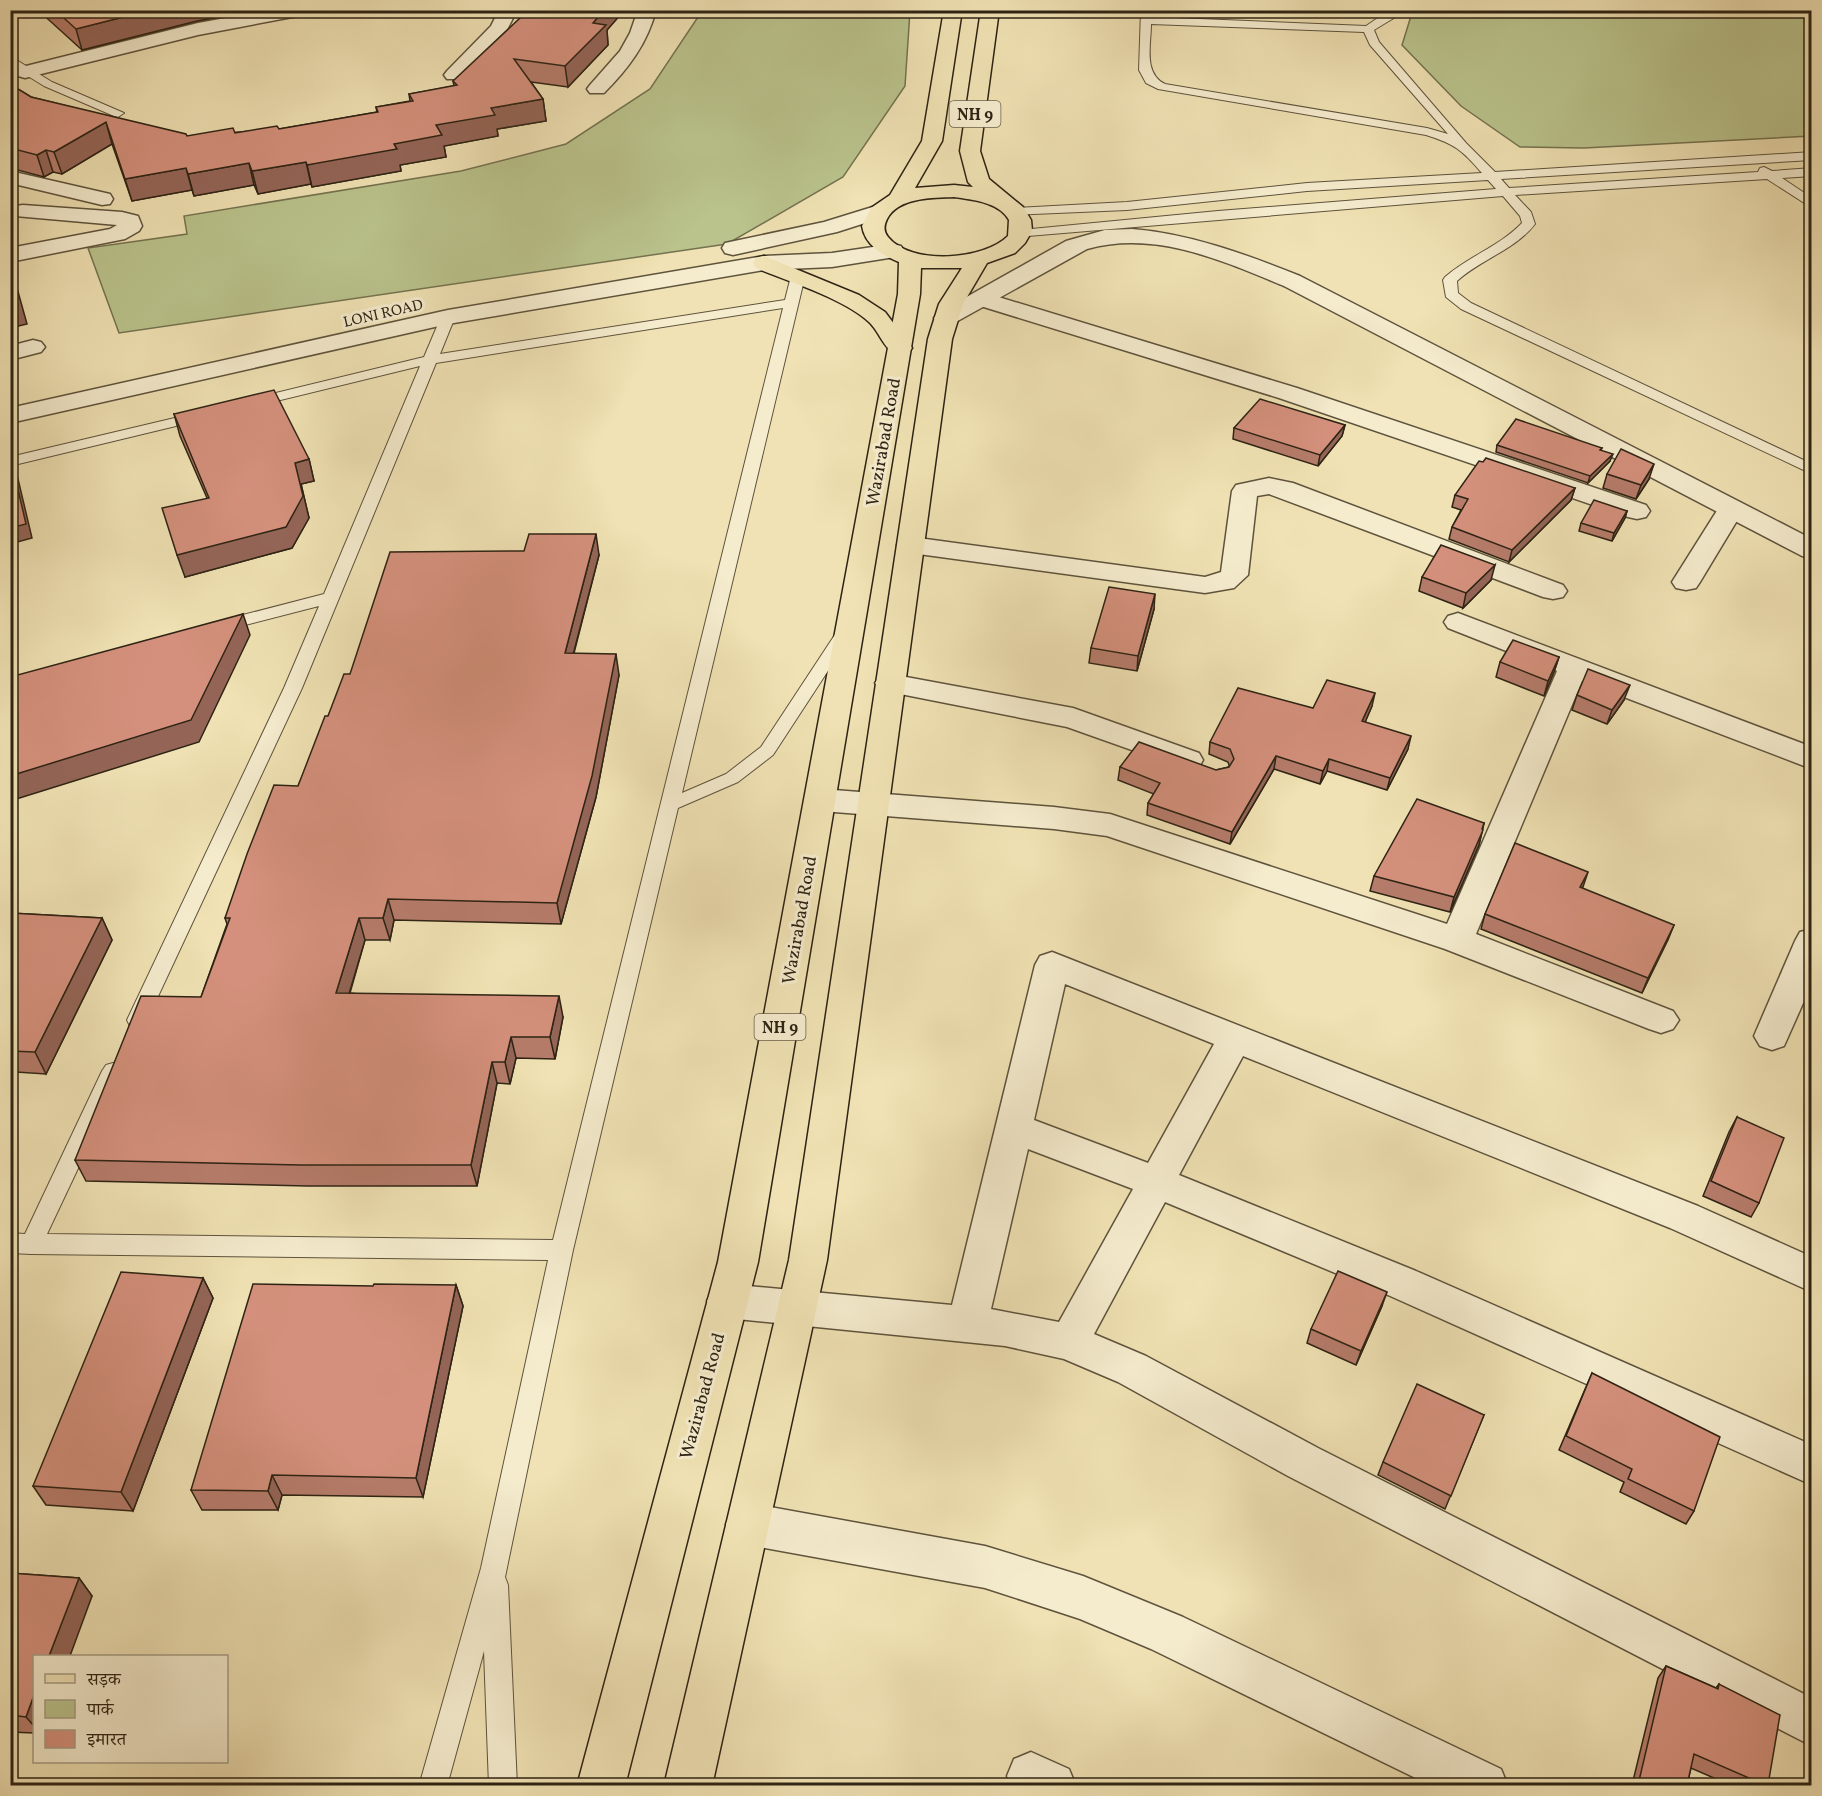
<svg xmlns="http://www.w3.org/2000/svg" width="1822" height="1796" viewBox="0 0 1822 1796" font-family="Vollkorn,'Noto Serif Devanagari',serif">
  <rect width="100%" height="100%" fill="#f0e2b4"/>
  <filter id="stains"><feTurbulence type="fractalNoise" baseFrequency=".00333" numOctaves="4"/><feColorMatrix values="0 0 0 0 .2 0 0 0 0 .09 0 0 0 0 .02 0 0 0 .5 -.17"/></filter>
  <radialGradient id="worn" r=".72"><stop offset=".6" stop-color="#630" stop-opacity="0"/><stop offset="1" stop-color="#630" stop-opacity=".3"/></radialGradient>
  <g fill="#bac38c" stroke="#747350" stroke-width="1.5">
    <path d="M 702,11 L 910,11 L 905,86 L 843,177 L 727,244 L 119,333 L 88,248 L 187,234 L 184,216 L 461,171 L 566,144 L 650,89 Z"/>
    <path d="M 1433,11 L 1811,11 L 1811,136 L 1584,148 L 1520,147 L 1461,106 L 1402,45 L 1411,16 Z"/>
  </g>
  <g fill="none" stroke-linecap="round" stroke-linejoin="round">
    <g stroke="#5e533c" stroke-width="2">
      <g id="service">
        <path d="M 1141,10 L 1151,10 L 1151,17 L 1366,26 L 1388,11 L 1407,10 L 1374,30 L 1379,42 L 1466,143 L 1495,172 L 1812,152 L 1812,160 L 1501,179 L 1509,188 L 1758,172 L 1760,168 L 1764,167 L 1772,171 L 1812,168 L 1812,176 L 1782,178 L 1812,198 L 1812,208 L 1767,179 L 1515,195 L 1531,212 L 1535,224 C 1515,250 1481,259 1457,281 L 1458,293 L 1471,303 L 1812,464 L 1812,474 L 1461,309 L 1446,297 L 1443,280 L 1445,277 C 1469,256 1500,246 1522,223 L 1520,216 L 1503,196 L 1016,237 L 1015,234 L 1021,230 L 1218,211 L 1496,189 L 1488,180 L 1307,191 L 1127,210 L 1010,215 L 1009,212 L 1015,208 L 1127,202 L 1307,183 L 1482,173 C 1462,150 1455,144 1426,135 L 1158,89 L 1146,83 L 1139,70 ZM 1151,24 L 1364,32 L 1370,45 L 1448,134 L 1427,128 L 1165,84 C 1143,73 1151,45 1151,24 Z"/>
        <path d="M 10,56 L 52,82 L 124,113 L 118,117 L 114,116 L 44,86 L 10,65 Z"/>
        <path d="M 798,272 L 805,276 L 682,793 L 726,774 L 761,747 L 840,627 L 852,627 L 854,631 L 773,755 L 738,782 L 678,808 L 573,1250 L 505,1577 L 508,1585 L 517,1786 L 489,1786 L 484,1651 L 447,1786 L 419,1786 L 481,1568 L 548,1260 L 31,1254 L 10,1253 L 10,1233 L 25,1234 L 102,1071 L 106,1065 L 113,1063 L 120,1065 L 124,1071 L 47,1234 L 553,1240 L 783,308 L 436,363 L 302,688 L 147,1020 L 144,1026 L 137,1028 L 130,1026 L 127,1020 L 284,688 L 319,606 L 218,632 L 212,631 L 210,627 L 212,623 L 324,594 L 420,366 L 252,407 L 245,403 L 247,400 L 424,357 L 441,317 L 448,313 L 455,317 L 440,354 L 785,300 L 791,276 Z"/>
        <path d="M 200,412 L 205,413 L 207,416 L 205,419 L 10,466 L 10,457 Z"/>
      </g>
    </g>
    <g stroke="#5e533c" stroke-width="3">
      <g id="minor">
        <path d="M 270,10 L 312,10 L 303,15 L 198,35 L 25,78 L 18,76 L 15,72 L 18,68 L 198,23 Z"/>
        <path d="M 499,10 L 517,10 L 506,32 L 461,79 L 447,79 L 444,75 L 447,71 L 491,26 Z"/>
        <path d="M 638,10 L 656,10 C 647,44 628,69 604,93 L 590,93 L 587,89 L 590,85 L 620,51 L 630,33 Z"/>
        <path d="M 10,171 L 110,194 L 113,199 L 110,204 L 102,205 L 10,183 Z"/>
        <path d="M 23,205 L 122,212 L 138,216 L 142,226 L 139,231 L 125,239 L 10,262 L 10,248 L 110,229 L 117,225 L 15,216 L 12,211 L 15,206 Z"/>
        <path d="M 982,292 L 1297,388 L 1646,505 L 1650,511 L 1646,517 L 1637,519 L 1628,517 L 1279,398 L 974,304 L 970,299 L 974,294 Z"/>
        <path d="M 33,340 L 41,342 L 45,347 L 41,352 L 10,360 L 10,346 Z"/>
        <path d="M 1269,478 L 1293,483 L 1563,585 L 1567,591 L 1563,597 L 1553,599 L 1543,597 L 1269,494 L 1257,496 L 1248,575 L 1234,588 L 1205,593 L 911,553 L 901,551 L 897,545 L 901,539 L 911,537 L 1205,577 L 1221,572 L 1232,491 L 1236,485 Z"/>
        <path d="M 1731,501 L 1740,503 L 1744,509 L 1700,582 L 1696,588 L 1686,590 L 1676,588 L 1672,582 L 1718,509 L 1722,503 Z"/>
        <path d="M 1458,613 L 1812,747 L 1812,769 L 1582,681 L 1476,934 L 1673,1011 L 1679,1020 L 1673,1029 L 1661,1033 L 1649,1029 L 1445,949 L 1107,836 L 1054,829 L 821,811 L 810,808 L 805,800 L 810,792 L 821,789 L 1054,807 L 1110,814 L 1447,924 L 1557,671 L 1448,628 L 1444,622 L 1448,616 Z"/>
        <path d="M 890,674 L 1073,708 L 1199,753 L 1203,760 L 1199,767 L 1188,770 L 1067,727 L 880,690 L 875,683 L 880,676 Z"/>
        <path d="M 1812,929 L 1812,983 L 1784,1046 L 1772,1050 L 1760,1046 L 1754,1036 L 1795,941 L 1800,932 Z"/>
        <path d="M 1052,952 L 1698,1206 L 1812,1257 L 1812,1292 L 1670,1228 L 1243,1056 L 1179,1175 L 1416,1271 L 1812,1445 L 1812,1485 L 1388,1295 L 1165,1202 L 1094,1334 L 1146,1356 L 1318,1448 L 1812,1698 L 1812,1746 L 1288,1476 L 1118,1382 L 1064,1359 L 1005,1346 L 727,1318 L 713,1313 L 707,1301 L 713,1289 L 727,1284 L 952,1305 L 1035,965 L 1040,956 ZM 1065,984 L 1214,1044 L 1148,1163 L 1034,1120 ZM 1028,1149 L 1133,1189 L 1059,1322 L 991,1309 Z"/>
        <path d="M 748,1503 L 985,1546 L 1083,1576 L 1183,1617 L 1501,1769 L 1508,1786 L 1432,1786 L 1151,1649 L 1080,1619 L 985,1588 L 748,1545 L 733,1538 L 726,1524 L 733,1510 Z"/>
        <path d="M 1031,1752 L 1069,1769 L 1076,1786 L 1011,1786 L 1007,1776 L 1014,1759 Z"/>
      </g>
    </g>
    <g stroke="#5e533c" stroke-width="3">
      <g id="tertiary">
        <path d="M 879,205 L 887,206 L 890,211 L 887,216 L 837,232 L 733,255 L 725,253 L 722,248 L 725,243 L 824,222 Z"/>
        <path d="M 1132,229 C 1191,234 1245,254 1300,276 L 1812,539 L 1812,558 L 1802,556 L 1284,286 C 1221,260 1155,230 1087,249 L 954,323 L 946,325 L 938,323 L 934,318 L 938,313 L 1066,241 L 1105,230 Z"/>
        <path d="M 893,244 L 901,246 L 904,251 L 901,256 L 832,267 L 764,270 L 448,324 L 10,423 L 10,408 L 448,310 L 764,256 L 832,253 Z"/>
      </g>
    </g>
    <g stroke="#2d2314" stroke-width="3">
      <path id="primary" d="M 764,256 L 859,295 L 885,312 L 912,348 L 908,353 C 885,359 883,335 869,322 C 845,299 788,281 756,268 L 753,263 L 756,258 Z"/>
    </g>
    <g stroke="#2d2314" stroke-width="3">
      <path id="trunk" d="M 944,10 L 962,10 L 942,141 L 915,188 L 954,185 L 973,187 L 968,182 L 960,151 L 981,10 L 999,10 L 980,151 L 989,179 L 1023,207 L 1031,220 L 1032,231 L 1025,243 L 1015,253 L 987,263 L 963,304 L 952,339 L 827,1260 L 712,1786 L 664,1786 L 789,1260 L 928,339 L 939,304 L 962,268 L 921,268 L 920,294 L 758,1262 L 625,1786 L 577,1786 L 718,1262 L 898,294 L 899,262 C 882,255 865,245 862,226 L 871,208 L 890,195 L 922,141 ZM 954,197 C 973,200 999,202 1009,220 L 1008,236 C 984,260 911,266 888,237 C 883,231 884,225 887,219 C 898,197 933,198 954,197 Z"/>
    </g>
    <use href="#service" fill="#f5ecce" fill-rule="evenodd"/>
    <use href="#minor" fill="#f5ecce" fill-rule="evenodd"/>
    <use href="#tertiary" fill="#f5ecce" fill-rule="evenodd"/>
    <use href="#primary" fill="#f0e2b4" fill-rule="evenodd"/>
    <use href="#trunk" fill="#f0e2b4" fill-rule="evenodd"/>
  </g>
  <g fill="#b67c6b" stroke="#2d2314" stroke-width="1.5">
    <path d="M 38,10 L 255,10 L 197,21 L 82,50 Z"/>
    <path d="M 621,14 L 607,30 L 608,45 L 568,87 L 531,82 L 543,99 L 546,121 L 497,129 L 498,136 L 444,146 L 446,157 L 400,165 L 401,171 L 312,187 L 311,184 L 258,194 L 254,185 L 194,196 L 192,190 L 132,201 L 112,144 L 62,174 L 53,172 L 44,177 L 10,168 L 10,84 L 31,97 L 187,136 L 279,129 L 377,112 L 376,107 L 410,101 L 409,94 L 454,86 L 453,81 Z"/>
    <path d="M 174,414 L 309,459 L 314,481 L 301,484 L 309,518 L 292,548 L 185,577 L 207,498 L 180,436 Z"/>
    <path d="M 1345,425 L 1342,436 L 1318,466 L 1233,439 L 1234,428 Z"/>
    <path d="M 1497,445 L 1602,448 L 1601,450 L 1610,461 L 1588,483 L 1496,452 Z"/>
    <path d="M 1607,474 L 1649,479 L 1636,499 L 1603,488 Z"/>
    <path d="M 1575,488 L 1571,500 L 1509,562 L 1449,539 L 1452,527 L 1461,510 L 1452,507 L 1455,495 Z"/>
    <path d="M 1627,511 L 1625,518 L 1612,541 L 1579,531 L 1581,523 Z"/>
    <path d="M 599,555 L 574,653 L 619,675 L 596,797 L 561,924 L 394,920 L 390,940 L 365,940 L 350,993 L 563,1017 L 555,1059 L 516,1058 L 510,1084 L 497,1083 L 477,1186 L 308,1186 L 86,1181 L 75,1160 L 201,997 L 227,924 L 225,918 L 298,786 L 328,716 L 350,674 Z"/>
    <path d="M 1422,577 L 1491,580 L 1463,608 L 1419,591 Z"/>
    <path d="M 1154,609 L 1137,671 L 1089,663 L 1091,648 Z"/>
    <path d="M 1559,657 L 1554,672 L 1544,696 L 1496,677 L 1500,662 Z"/>
    <path d="M 1577,695 L 1624,700 L 1607,724 L 1572,710 Z"/>
    <path d="M 1372,706 L 1365,722 L 1408,749 L 1387,790 L 1327,771 L 1320,784 L 1274,769 L 1230,844 L 1147,815 L 1148,803 L 1154,794 L 1118,780 L 1120,767 L 1216,770 L 1229,767 L 1229,765 L 1228,762 L 1209,754 L 1210,742 L 1313,708 Z"/>
    <path d="M 1484,823 L 1479,845 L 1450,912 L 1370,891 L 1374,876 Z"/>
    <path d="M 10,913 L 102,918 L 112,940 L 46,1074 L 16,1072 L 10,1085 Z"/>
    <path d="M 1485,914 L 1674,925 L 1642,993 L 1481,929 Z"/>
    <path d="M 1737,1117 L 1759,1203 L 1751,1217 L 1703,1196 L 1729,1132 Z"/>
    <path d="M 203,1278 L 213,1298 L 133,1511 L 46,1505 L 33,1486 Z"/>
    <path d="M 456,1285 L 463,1306 L 423,1497 L 282,1495 L 278,1510 L 202,1510 L 191,1490 Z"/>
    <path d="M 1382,1306 L 1356,1365 L 1307,1343 L 1311,1329 Z"/>
    <path d="M 1592,1373 L 1694,1511 L 1686,1524 L 1620,1492 L 1624,1482 L 1559,1450 Z"/>
    <path d="M 1484,1415 L 1445,1509 L 1378,1475 L 1383,1462 Z"/>
    <path d="M 10,1573 L 79,1578 L 92,1596 L 34,1656 L 34,1733 L 10,1732 Z"/>
    <path d="M 1666,1666 L 1716,1688 L 1719,1684 L 1768,1785 L 1730,1785 L 1691,1768 L 1687,1785 L 1632,1785 L 1658,1678 Z"/>
  </g>
  <g fill="#946557" stroke="#2d2314" stroke-width="1.5">
    <path d="M 151,10 L 255,10 L 197,21 L 82,50 L 76,29 Z"/>
    <path d="M 604,10 L 622,10 L 621,14 L 607,30 L 608,45 L 568,87 L 565,66 L 593,23 Z"/>
    <path d="M 543,99 L 546,121 L 497,129 L 498,136 L 444,146 L 446,157 L 400,165 L 401,171 L 312,187 L 307,165 L 394,144 L 436,125 L 491,108 Z"/>
    <path d="M 106,122 L 112,144 L 62,174 L 54,152 Z"/>
    <path d="M 46,150 L 53,172 L 44,177 L 37,155 Z"/>
    <path d="M 306,162 L 311,184 L 258,194 L 252,171 Z"/>
    <path d="M 249,163 L 254,185 L 194,196 L 188,174 Z"/>
    <path d="M 186,168 L 192,190 L 132,201 L 125,179 Z"/>
    <path d="M 10,263 L 27,324 L 10,328 Z"/>
    <path d="M 1345,425 L 1342,436 L 1318,466 L 1320,455 Z"/>
    <path d="M 1613,454 L 1610,461 L 1588,483 L 1590,476 Z"/>
    <path d="M 309,459 L 314,481 L 301,484 L 309,518 L 292,548 L 185,577 L 177,555 L 295,463 Z"/>
    <path d="M 12,464 L 18,479 L 32,538 L 10,544 Z"/>
    <path d="M 1654,464 L 1649,479 L 1636,499 L 1641,485 Z"/>
    <path d="M 1575,488 L 1571,500 L 1509,562 L 1512,550 Z"/>
    <path d="M 1627,511 L 1625,518 L 1612,541 L 1614,533 Z"/>
    <path d="M 596,534 L 599,555 L 568,674 L 565,653 Z"/>
    <path d="M 1495,565 L 1491,580 L 1463,608 L 1466,593 Z"/>
    <path d="M 1155,594 L 1154,609 L 1137,671 L 1138,656 Z"/>
    <path d="M 243,614 L 250,635 L 199,742 L 10,801 L 10,776 Z"/>
    <path d="M 616,654 L 619,675 L 596,797 L 561,924 L 557,903 Z"/>
    <path d="M 1559,657 L 1554,672 L 1544,696 L 1548,681 Z"/>
    <path d="M 1630,685 L 1624,700 L 1607,724 L 1612,710 Z"/>
    <path d="M 1375,693 L 1372,706 L 1360,734 L 1362,721 Z"/>
    <path d="M 1411,736 L 1408,749 L 1387,790 L 1390,778 Z"/>
    <path d="M 1276,756 L 1274,769 L 1230,844 L 1232,832 Z"/>
    <path d="M 1329,759 L 1327,771 L 1320,784 L 1323,771 Z"/>
    <path d="M 1484,823 L 1479,845 L 1450,912 L 1454,897 Z"/>
    <path d="M 1588,872 L 1583,887 L 1574,902 L 1580,887 Z"/>
    <path d="M 388,899 L 394,920 L 390,940 L 383,918 Z"/>
    <path d="M 102,918 L 112,940 L 46,1074 L 35,1052 Z"/>
    <path d="M 359,918 L 365,940 L 343,1014 L 336,993 Z"/>
    <path d="M 1674,925 L 1668,940 L 1642,993 L 1648,978 Z"/>
    <path d="M 559,996 L 563,1017 L 555,1059 L 550,1037 Z"/>
    <path d="M 511,1037 L 516,1058 L 510,1084 L 505,1062 Z"/>
    <path d="M 10,1061 L 16,1072 L 10,1085 Z"/>
    <path d="M 492,1062 L 497,1083 L 477,1186 L 471,1165 Z"/>
    <path d="M 203,1278 L 213,1298 L 133,1511 L 121,1492 Z"/>
    <path d="M 456,1285 L 463,1306 L 423,1497 L 416,1478 Z"/>
    <path d="M 1387,1292 L 1382,1306 L 1356,1365 L 1361,1351 Z"/>
    <path d="M 272,1475 L 282,1495 L 278,1510 L 268,1491 Z"/>
    <path d="M 79,1578 L 92,1596 L 70,1656 L 49,1656 Z"/>
    <path d="M 34,1695 L 34,1726 L 26,1717 Z"/>
  </g>
  <g fill="#d4907c" stroke="#2d2314" stroke-width="1.5">
    <path d="M 55,10 L 151,10 L 76,29 Z"/>
    <path d="M 523,10 L 604,10 L 593,23 L 606,25 L 565,66 L 514,59 L 543,99 L 491,108 L 495,115 L 436,125 L 442,135 L 394,144 L 397,149 L 307,165 L 306,162 L 252,171 L 249,163 L 188,174 L 186,168 L 125,179 L 106,122 L 54,152 L 46,150 L 37,155 L 10,148 L 10,84 L 31,97 L 186,134 L 187,136 L 233,128 L 235,133 L 277,126 L 279,129 L 378,112 L 376,107 L 413,101 L 409,94 L 457,85 L 453,81 L 521,17 Z"/>
    <path d="M 10,270 L 17,298 L 10,299 Z"/>
    <path d="M 274,390 L 309,459 L 295,463 L 303,496 L 286,527 L 177,555 L 162,508 L 209,498 L 174,414 Z"/>
    <path d="M 1260,399 L 1345,425 L 1320,455 L 1234,428 Z"/>
    <path d="M 1516,419 L 1602,448 L 1600,450 L 1613,454 L 1590,476 L 1497,445 Z"/>
    <path d="M 1621,449 L 1654,464 L 1641,485 L 1607,474 Z"/>
    <path d="M 1486,458 L 1575,488 L 1512,550 L 1452,527 L 1468,499 L 1455,495 L 1479,461 L 1483,462 Z"/>
    <path d="M 12,464 L 26,524 L 10,528 L 10,465 Z"/>
    <path d="M 1594,500 L 1627,511 L 1614,533 L 1581,523 Z"/>
    <path d="M 529,534 L 596,534 L 565,653 L 616,654 L 592,776 L 557,903 L 388,899 L 383,918 L 359,918 L 336,993 L 559,996 L 550,1037 L 511,1037 L 505,1062 L 492,1062 L 471,1165 L 301,1165 L 75,1160 L 141,996 L 201,997 L 230,918 L 225,918 L 247,854 L 274,785 L 298,786 L 325,716 L 328,716 L 344,674 L 350,674 L 390,552 L 524,551 Z"/>
    <path d="M 1441,545 L 1495,565 L 1466,593 L 1422,577 Z"/>
    <path d="M 1109,587 L 1155,594 L 1138,656 L 1091,648 Z"/>
    <path d="M 243,614 L 191,720 L 10,776 L 10,677 Z"/>
    <path d="M 1513,640 L 1559,657 L 1548,681 L 1500,662 Z"/>
    <path d="M 1588,669 L 1630,685 L 1612,710 L 1577,695 Z"/>
    <path d="M 1327,680 L 1375,693 L 1362,721 L 1411,736 L 1390,778 L 1329,759 L 1323,771 L 1276,756 L 1232,832 L 1148,803 L 1160,783 L 1120,767 L 1139,742 L 1216,770 L 1229,767 L 1234,759 L 1230,749 L 1210,742 L 1238,688 L 1313,708 Z"/>
    <path d="M 1417,799 L 1484,823 L 1482,829 L 1483,830 L 1454,897 L 1374,876 Z"/>
    <path d="M 1515,843 L 1588,872 L 1580,887 L 1674,925 L 1648,978 L 1485,914 Z"/>
    <path d="M 10,913 L 102,918 L 35,1052 L 10,1051 Z"/>
    <path d="M 1737,1117 L 1784,1138 L 1759,1203 L 1711,1181 Z"/>
    <path d="M 1338,1271 L 1387,1292 L 1361,1351 L 1311,1329 Z"/>
    <path d="M 121,1272 L 203,1278 L 121,1492 L 33,1486 Z"/>
    <path d="M 253,1284 L 373,1286 L 374,1284 L 456,1285 L 416,1478 L 272,1475 L 268,1491 L 191,1490 Z"/>
    <path d="M 1592,1373 L 1720,1437 L 1694,1511 L 1628,1479 L 1632,1469 L 1566,1436 Z"/>
    <path d="M 1417,1384 L 1484,1415 L 1451,1496 L 1383,1462 Z"/>
    <path d="M 10,1573 L 79,1578 L 49,1656 L 34,1656 L 34,1695 L 26,1717 L 10,1715 Z"/>
    <path d="M 1666,1666 L 1718,1689 L 1719,1684 L 1780,1715 L 1768,1785 L 1765,1785 L 1694,1754 L 1687,1785 L 1638,1785 Z"/>
    <path d="M 10,1781 L 66,1785 L 10,1785 Z"/>
  </g>
  <g text-anchor="middle" stroke-width="6" stroke-linejoin="round" paint-order="stroke">
    <g font-size="15" fill="#2d2314" stroke="#f5ecce">
      <text transform="translate(383 313) rotate(-13)" y="5">LONI ROAD</text>
    </g>
    <g fill="#f5ecce" stroke="#695f4c" stroke-width="1.5">
      <rect x="949.5" y="101" width="51" height="26" rx="4.5"/>
      <rect x="754.5" y="1014" width="51" height="26" rx="4.5"/>
    </g>
    <g font-size="16" font-weight="bold" fill="#2d2314">
      <text x="975" y="120">NH 9</text>
      <text x="780" y="1033">NH 9</text>
    </g>
    <g font-size="18" fill="#2d2314" stroke="#f5ecce">
      <text transform="translate(883 442) rotate(-80)" y="6">Wazirabad Road</text>
      <text transform="translate(799 920) rotate(-80)" y="6">Wazirabad Road</text>
      <text transform="translate(702 1396) rotate(-75)" y="6">Wazirabad Road</text>
    </g>
  </g>
  <rect width="1822" height="1796" fill="none" stroke="#f0e2b4" stroke-width="36"/>
  <rect x="12" y="12" width="1798" height="1772" fill="none" stroke="#2d2314" stroke-width="3"/>
  <rect x="18" y="18" width="1786" height="1760" fill="none" stroke="#2d2314" stroke-width="1.5"/>
  <rect x="33" y="1655" width="195" height="108" fill="#f5ecce" stroke="#a59c84" stroke-width="1.5"/>
  <rect x="45" y="1674" width="30" height="9" fill="#f0e2b4" stroke="#a59c84" stroke-width="1.5"/>
  <text x="87" y="1685" font-size="18" fill="#2d2314">सड़क</text>
  <rect x="45" y="1700" width="30" height="18" fill="#bac38c" stroke="#a59c84" stroke-width="1.5"/>
  <text x="87" y="1715" font-size="18" fill="#2d2314">पार्क</text>
  <rect x="45" y="1730" width="30" height="18" fill="#d4907c" stroke="#a59c84" stroke-width="1.5"/>
  <text x="87" y="1745" font-size="18" fill="#2d2314">इमारत</text>
  <rect width="100%" height="100%" filter="url(#stains)"/>
  <rect width="100%" height="100%" fill="url(#worn)"/>
</svg>
